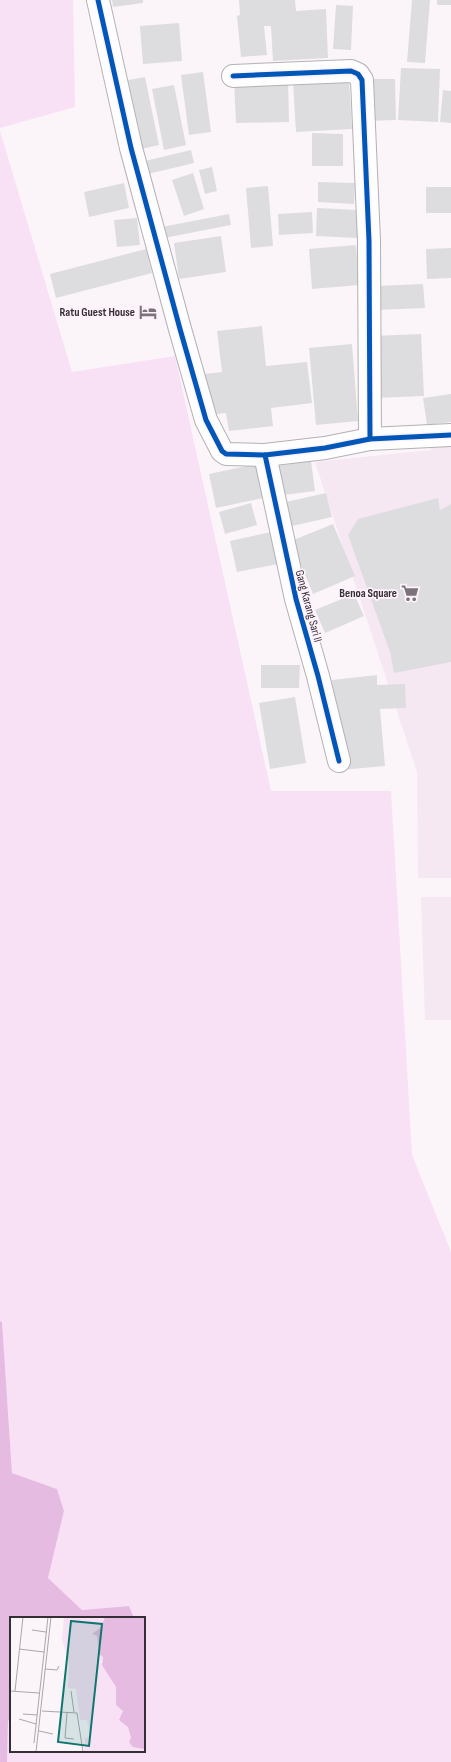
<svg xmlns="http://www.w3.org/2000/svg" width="451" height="1762" viewBox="0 0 451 1762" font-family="'Sofia Sans Condensed',sans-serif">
  <rect width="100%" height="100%" fill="#fbf5fa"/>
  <g fill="#f5e8f3">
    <path d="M 430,442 L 451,442 L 451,878 L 418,878 L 417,772 L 315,462 L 431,450 Z"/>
    <path d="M 421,897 L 451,897 L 451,1020 L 425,1020 Z"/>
  </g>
  <g fill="#f8e0f5">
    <path d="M 0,0 L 73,0 L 75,107 L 0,128 Z"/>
    <path d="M 0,131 L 72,372 L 175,356 L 271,791 L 391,791 L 412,1155 L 451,1252 L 451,1762 L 7,1762 L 8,1721 L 11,1718 L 11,1751 L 144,1751 L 144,1618 L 134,1618 L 129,1606 L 82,1610 L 48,1578 L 64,1511 L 57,1489 L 12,1473 L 2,1322 L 0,1321 Z"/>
  </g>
  <path fill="#e5bbe1" d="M 0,1321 L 2,1322 L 12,1473 L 57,1489 L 64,1511 L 48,1578 L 82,1610 L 129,1606 L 134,1618 L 11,1618 L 11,1718 L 8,1721 L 7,1762 L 0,1762 Z"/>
  <g fill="#dddde0">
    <path d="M 112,0 L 143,0 L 143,3 L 113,7 Z"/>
    <path d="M 239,0 L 295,0 L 296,11 L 326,9 L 328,58 L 273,61 L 271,26 L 264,26 L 267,55 L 241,57 L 237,16 L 240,15 Z"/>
    <path d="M 412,0 L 430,0 L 425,63 L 407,62 Z"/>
    <rect x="437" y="0" width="14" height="5"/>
    <path d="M 336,5 L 353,6 L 351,50 L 333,49 Z"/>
    <path d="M 179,23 L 182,61 L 143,64 L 140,26 Z"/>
    <path d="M 401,68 L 440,69 L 438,122 L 398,120 Z"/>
    <path d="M 203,72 L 211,132 L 189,135 L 181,75 Z"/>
    <path d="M 145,77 L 159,145 L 137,150 L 123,81 Z"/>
    <path d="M 288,78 L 289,122 L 236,123 L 234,80 Z"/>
    <path d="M 366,79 L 395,79 L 396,120 L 367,121 Z"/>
    <path d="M 349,80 L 352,129 L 296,132 L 293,83 Z"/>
    <path d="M 174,85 L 186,145 L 164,150 L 152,89 Z"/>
    <path d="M 443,90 L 451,91 L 451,123 L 440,122 Z"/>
    <path d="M 312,133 L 343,134 L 343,166 L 312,166 Z"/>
    <path d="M 191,150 L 194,163 L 148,174 L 145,161 Z"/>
    <path d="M 212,167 L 217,191 L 205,194 L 199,170 Z"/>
    <path d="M 193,173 L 204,209 L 184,216 L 172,180 Z"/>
    <path d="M 318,182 L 355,183 L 354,204 L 318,202 Z"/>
    <path d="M 124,183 L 129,208 L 89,217 L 84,192 Z"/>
    <path d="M 268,186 L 273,246 L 251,248 L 246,188 Z"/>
    <rect x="426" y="187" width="25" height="26"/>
    <path d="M 317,208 L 358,210 L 357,238 L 316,236 Z"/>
    <path d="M 312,212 L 313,233 L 279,235 L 278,214 Z"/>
    <path d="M 229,214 L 231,225 L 164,238 L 162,227 Z"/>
    <path d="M 137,218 L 140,245 L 117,247 L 114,220 Z"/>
    <path d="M 221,236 L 226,272 L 179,279 L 174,243 Z"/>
    <path d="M 356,245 L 359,285 L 312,289 L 309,249 Z"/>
    <path d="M 451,248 L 451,278 L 427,279 L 426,249 Z"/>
    <path d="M 146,249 L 152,273 L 56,298 L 50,274 Z"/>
    <path d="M 423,284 L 425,308 L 376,310 L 375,286 Z"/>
    <path d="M 262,326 L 266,366 L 307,362 L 312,403 L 271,408 L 273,426 L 229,431 L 226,413 L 208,415 L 204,374 L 222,372 L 217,331 Z"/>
    <path d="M 421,334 L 424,396 L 374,398 L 372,336 Z"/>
    <path d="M 352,344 L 358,421 L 316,425 L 309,348 Z"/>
    <path d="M 451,394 L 451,422 L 427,425 L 423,398 Z"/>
    <path d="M 311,461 L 315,491 L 275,496 L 271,467 Z"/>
    <path d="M 256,464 L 263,498 L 216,508 L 209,474 Z"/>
    <path d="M 326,493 L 332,517 L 292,526 L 286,502 Z"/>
    <path d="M 438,498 L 440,510 L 451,504 L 451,662 L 394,673 L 390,652 L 348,535 L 358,519 Z"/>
    <path d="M 251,503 L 257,525 L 225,534 L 219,512 Z"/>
    <path d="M 333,524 L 355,576 L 313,594 L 291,541 Z"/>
    <path d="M 271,532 L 278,564 L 237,572 L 230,541 Z"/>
    <path d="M 354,594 L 364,616 L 325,633 L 315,610 Z"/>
    <path d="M 261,665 L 300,665 L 299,688 L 261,688 Z"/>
    <path d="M 377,675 L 377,685 L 405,684 L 406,708 L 380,709 L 385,766 L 341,770 L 332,680 Z"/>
    <path d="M 295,697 L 306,763 L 270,769 L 259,703 Z"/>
  </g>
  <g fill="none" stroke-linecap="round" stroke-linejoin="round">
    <g stroke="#b4b0b4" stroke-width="24">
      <g id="minor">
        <path d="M 98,0 L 131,148 L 180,329 L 206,420 L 222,451 L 226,454 L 265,455 L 325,448 L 370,439 L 451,435"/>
        <path d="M 233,76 L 351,71 L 358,74 L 362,80 L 369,241 L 370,439"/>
        <path d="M 265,455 L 296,599 L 318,676 L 339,761"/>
      </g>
    </g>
    <use href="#minor" stroke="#fefefe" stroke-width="22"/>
    <g stroke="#fef2fc" stroke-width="8">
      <g id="cycleway">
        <path d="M 98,0 L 131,148 L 180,329 L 206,420 L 222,451 L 226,454 L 265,455 L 325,448 L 370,439 L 451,435"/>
        <path d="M 233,76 L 351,71 L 358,74 L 362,80 L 369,241 L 370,439"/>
        <path d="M 265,455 L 296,599 L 318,676 L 339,761"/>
      </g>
    </g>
    <use href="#cycleway" stroke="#0057b8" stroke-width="5"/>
  </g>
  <defs>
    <g id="hotel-bare" transform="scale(1.38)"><path d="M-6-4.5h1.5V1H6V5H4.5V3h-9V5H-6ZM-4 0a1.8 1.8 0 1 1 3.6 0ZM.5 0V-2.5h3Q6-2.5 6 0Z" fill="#7a7479" stroke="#fef2fc" stroke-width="2.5" paint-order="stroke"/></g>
    <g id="supermarket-bare" transform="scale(1.38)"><path d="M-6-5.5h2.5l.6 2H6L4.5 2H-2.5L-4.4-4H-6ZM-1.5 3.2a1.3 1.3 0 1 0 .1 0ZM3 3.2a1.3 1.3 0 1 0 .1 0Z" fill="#7a7479" stroke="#fef2fc" stroke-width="2.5" paint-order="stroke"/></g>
  </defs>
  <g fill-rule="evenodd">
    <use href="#hotel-bare" x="148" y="312"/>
    <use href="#supermarket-bare" x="410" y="593"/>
  </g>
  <g text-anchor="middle" stroke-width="3.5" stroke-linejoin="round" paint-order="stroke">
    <g font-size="12" font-weight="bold" fill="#342f34" stroke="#fef2fc" text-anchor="end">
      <text x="135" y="316">Ratu Guest House</text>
      <text x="397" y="597">Benoa Square</text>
    </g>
    <g font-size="12" fill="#342f34" stroke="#fef2fc">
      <text transform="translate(309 606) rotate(75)" y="4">Gang Karang Sari II</text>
    </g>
  </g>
  <g transform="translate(10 1617)">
    <rect width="135" height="135" fill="#fbf5fa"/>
    <path d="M 54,0 L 95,0 L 91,10 L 82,17 L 87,19 L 89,37 L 93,40 L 91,45 L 106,70 L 106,82 L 113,94 L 112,100 L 118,110 L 123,130 L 135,131 L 135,135 L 74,135 L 75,121 L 80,120 L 77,103 L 70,103 L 66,72 L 58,71 L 59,46 L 52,23 Z" fill="#f8e0f5"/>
    <path d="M 95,0 L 135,0 L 134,132 L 123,130 L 119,125 L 121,121 L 118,110 L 109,103 L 113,94 L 106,88 L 106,70 L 92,48 L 93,40 L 89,37 L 87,19 L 82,17 L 91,10 Z" fill="#e5bbe1"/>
    <path fill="none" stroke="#aba6ab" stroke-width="1" d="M 22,13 L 36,15M 9,32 L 34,35M 35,52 L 47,53 L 49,49M 0,74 L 29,76M 5,74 L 13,0M 61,74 L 64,95M 32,94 L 67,96 L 73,135M 57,96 L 55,121 L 64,122M 13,97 L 27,98M 9,102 L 26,107M 29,114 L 43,117M 24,126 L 38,0M 26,135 L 41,0"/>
    <path fill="#0f766e" fill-opacity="0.15" stroke="#0f766e" stroke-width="2" d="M 61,4 L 92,7 L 79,129 L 48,125 Z"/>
    <rect width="135" height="135" fill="none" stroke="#342f34" stroke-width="2"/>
  </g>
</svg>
